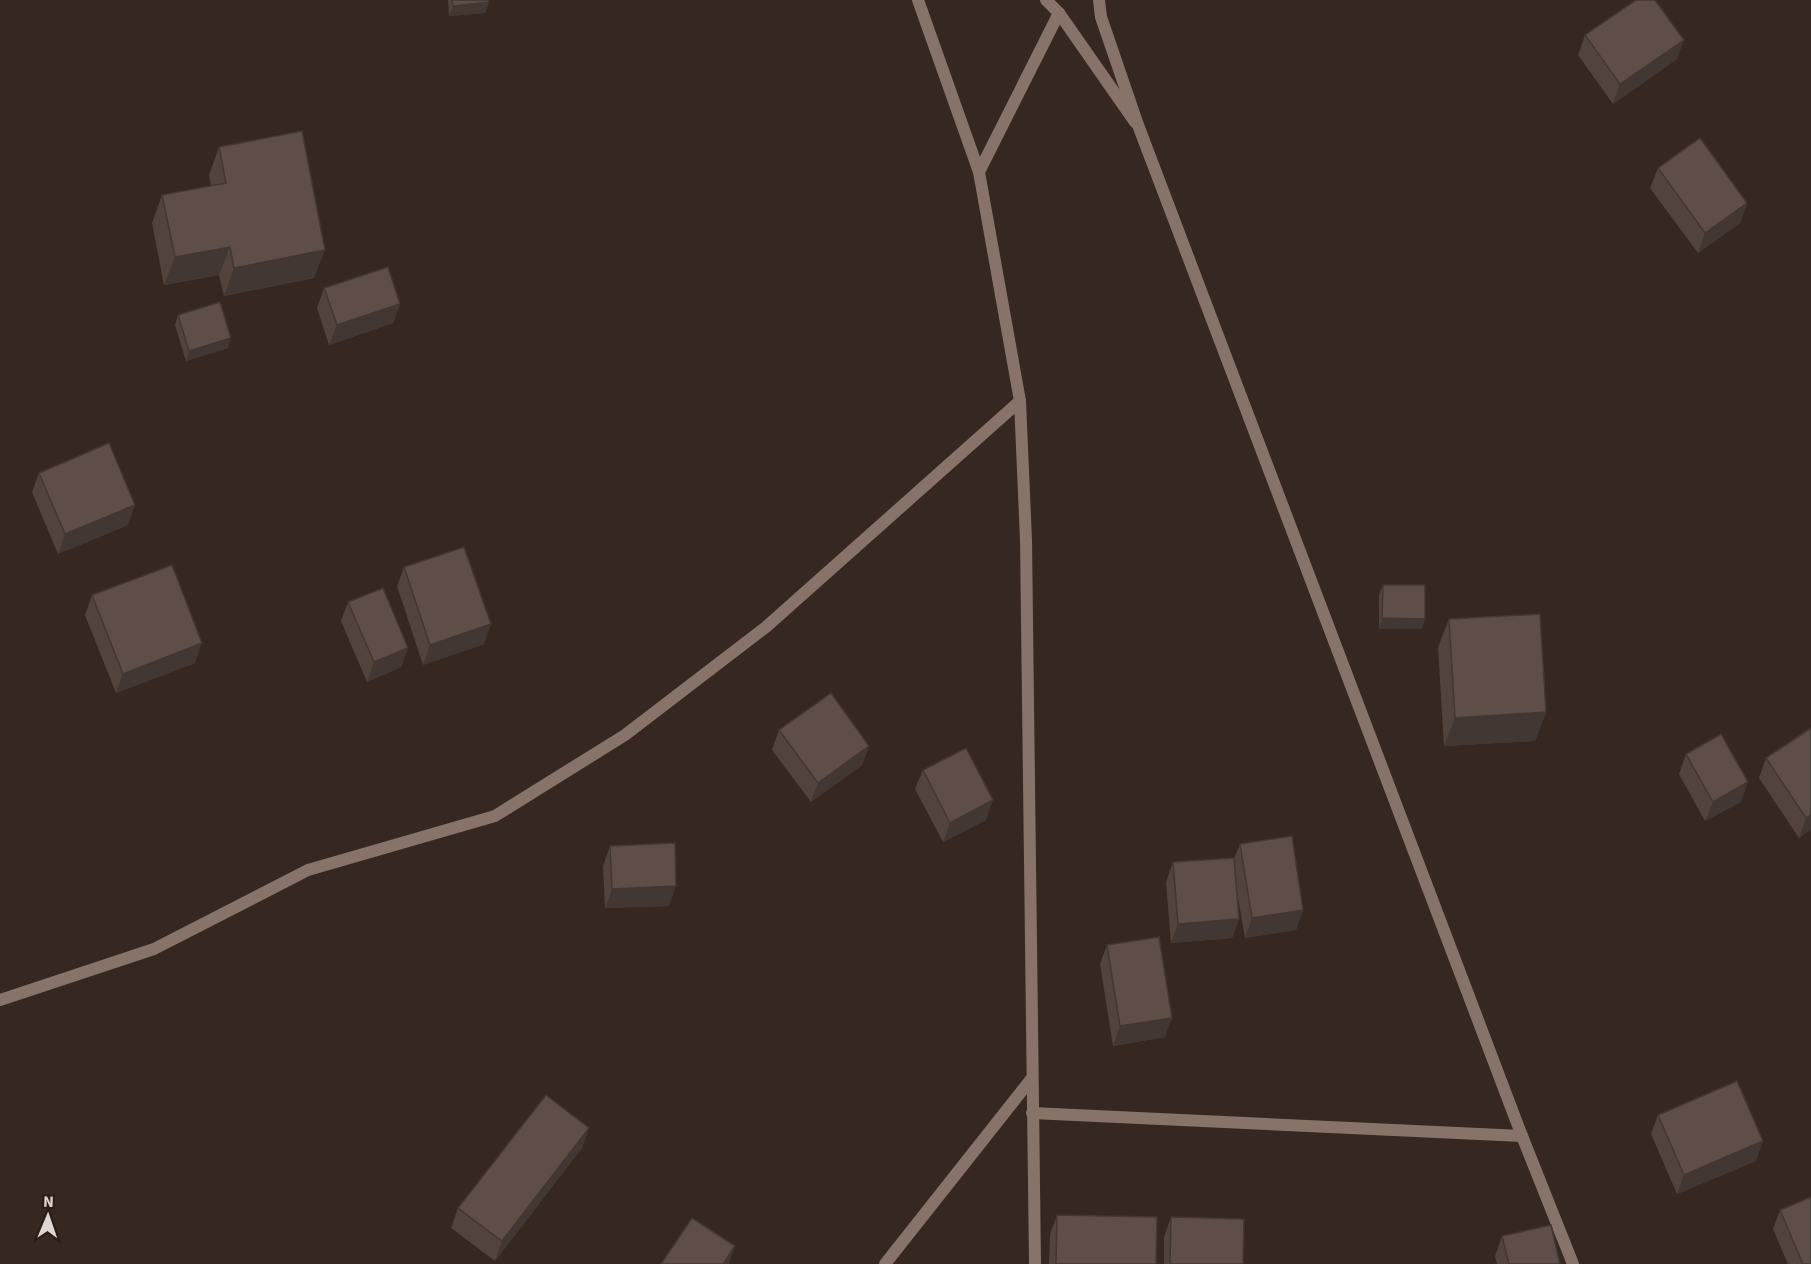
<svg xmlns="http://www.w3.org/2000/svg" width="1811" height="1264" viewBox="0 0 1811 1264" font-family="'Source Sans 3',sans-serif">
  <rect width="100%" height="100%" fill="#362720"/>
  <g fill="none" stroke-linecap="round" stroke-linejoin="round">
    <g stroke="#87736a" stroke-width="12">
      <path d="M 918,0 L 979,172 L 1020,401 L 1026,540 L 1035,1264"/>
      <path d="M 1046,0 L 1059,13 L 1135,122"/>
      <path d="M 979,172 L 1059,13"/>
      <path d="M 0,1000 L 154,949 L 308,870 L 495,816 L 625,735 L 766,627 L 1020,401"/>
      <path d="M 1032,1113 L 1522,1136"/>
      <path d="M 885,1264 L 1032,1078"/>
    </g>
    <path stroke="#87736a" stroke-width="12" d="M 1099,0 L 1101,17 L 1138,125 L 1522,1136 L 1573,1264"/>
  </g>
  <g fill="#52433d">
    <path d="M 448,0 L 489,0 L 489,2 L 485,13 L 449,16 Z"/>
    <path d="M 1585,35 L 1677,59 L 1613,104 L 1578,55 Z"/>
    <path d="M 219,147 L 314,278 L 224,296 L 219,275 L 164,285 L 152,223 L 162,195 L 211,186 L 209,175 Z"/>
    <path d="M 1658,168 L 1747,203 L 1740,223 L 1698,253 L 1650,188 Z"/>
    <path d="M 324,288 L 400,304 L 393,323 L 329,345 L 317,308 Z"/>
    <path d="M 178,315 L 228,348 L 186,361 L 175,325 Z"/>
    <path d="M 39,473 L 128,525 L 58,554 L 32,492 Z"/>
    <path d="M 404,567 L 484,644 L 423,665 L 397,586 Z"/>
    <path d="M 1383,585 L 1422,629 L 1379,629 L 1379,595 Z"/>
    <path d="M 92,595 L 195,663 L 116,693 L 85,615 Z"/>
    <path d="M 348,602 L 408,648 L 401,667 L 367,682 L 341,621 Z"/>
    <path d="M 1449,619 L 1546,712 L 1535,741 L 1444,746 L 1438,647 Z"/>
    <path d="M 1811,728 L 1811,829 L 1799,838 L 1759,778 L 1766,758 Z"/>
    <path d="M 779,730 L 869,746 L 862,765 L 811,802 L 772,750 Z"/>
    <path d="M 1686,754 L 1741,802 L 1705,821 L 1679,774 Z"/>
    <path d="M 923,770 L 986,820 L 943,842 L 915,789 Z"/>
    <path d="M 1240,844 L 1303,910 L 1296,930 L 1245,938 L 1237,892 L 1239,919 L 1232,938 L 1171,943 L 1166,882 L 1173,862 L 1234,859 Z"/>
    <path d="M 610,846 L 669,906 L 605,908 L 603,866 Z"/>
    <path d="M 1107,945 L 1165,1037 L 1113,1046 L 1100,964 Z"/>
    <path d="M 1658,1115 L 1756,1161 L 1677,1194 L 1651,1134 Z"/>
    <path d="M 589,1128 L 582,1148 L 495,1261 L 451,1228 L 458,1208 Z"/>
    <path d="M 1780,1210 L 1811,1264 L 1788,1264 L 1773,1229 Z"/>
    <path d="M 1057,1215 L 1156,1264 L 1049,1264 L 1050,1234 Z"/>
    <path d="M 1171,1217 L 1243,1264 L 1164,1264 L 1164,1237 Z"/>
    <path d="M 1502,1236 L 1560,1264 L 1497,1264 L 1495,1256 Z"/>
  </g>
  <g fill="#423732">
    <path d="M 489,2 L 485,13 L 449,16 L 453,6 Z"/>
    <path d="M 1684,40 L 1677,59 L 1613,104 L 1620,84 Z"/>
    <path d="M 1747,203 L 1740,223 L 1698,253 L 1705,233 Z"/>
    <path d="M 230,247 L 219,275 L 164,285 L 175,257 Z"/>
    <path d="M 325,250 L 314,278 L 224,296 L 234,268 Z"/>
    <path d="M 400,304 L 393,323 L 329,345 L 337,325 Z"/>
    <path d="M 231,338 L 228,348 L 186,361 L 189,351 Z"/>
    <path d="M 135,505 L 128,525 L 58,554 L 65,534 Z"/>
    <path d="M 1382,618 L 1425,619 L 1422,629 L 1379,629 Z"/>
    <path d="M 491,624 L 484,644 L 423,665 L 430,645 Z"/>
    <path d="M 202,643 L 195,663 L 116,693 L 123,674 Z"/>
    <path d="M 408,648 L 401,667 L 367,682 L 374,662 Z"/>
    <path d="M 1546,712 L 1535,741 L 1444,746 L 1455,718 Z"/>
    <path d="M 869,746 L 862,765 L 811,802 L 818,783 Z"/>
    <path d="M 1748,782 L 1741,802 L 1705,821 L 1713,802 Z"/>
    <path d="M 993,800 L 986,820 L 943,842 L 950,823 Z"/>
    <path d="M 1811,815 L 1811,829 L 1799,838 L 1806,818 Z"/>
    <path d="M 676,886 L 669,906 L 605,908 L 612,889 Z"/>
    <path d="M 1303,910 L 1296,930 L 1245,938 L 1252,918 Z"/>
    <path d="M 1239,919 L 1232,938 L 1171,943 L 1178,924 Z"/>
    <path d="M 1172,1018 L 1165,1037 L 1113,1046 L 1120,1026 Z"/>
    <path d="M 589,1128 L 582,1148 L 495,1261 L 502,1241 Z"/>
    <path d="M 1763,1141 L 1756,1161 L 1677,1194 L 1684,1175 Z"/>
    <path d="M 735,1246 L 729,1264 L 723,1264 Z"/>
  </g>
  <g fill="#5f4e47" stroke="#423732" stroke-width="1.5">
    <path d="M 452,0 L 489,0 L 489,2 L 453,6 Z"/>
    <path d="M 1636,0 L 1655,0 L 1684,40 L 1620,84 L 1585,35 Z"/>
    <path d="M 302,131 L 325,250 L 234,268 L 230,247 L 175,257 L 162,195 L 226,183 L 219,147 Z"/>
    <path d="M 1700,138 L 1747,203 L 1705,233 L 1658,168 Z"/>
    <path d="M 388,267 L 400,304 L 337,325 L 324,288 Z"/>
    <path d="M 220,302 L 231,338 L 189,351 L 178,315 Z"/>
    <path d="M 109,443 L 135,505 L 65,534 L 39,473 Z"/>
    <path d="M 464,547 L 491,624 L 430,645 L 404,567 Z"/>
    <path d="M 172,565 L 202,643 L 123,674 L 92,595 Z"/>
    <path d="M 1383,585 L 1425,585 L 1425,619 L 1382,618 Z"/>
    <path d="M 383,588 L 408,648 L 374,662 L 348,602 Z"/>
    <path d="M 1540,614 L 1546,712 L 1455,718 L 1449,619 Z"/>
    <path d="M 831,693 L 869,746 L 818,783 L 779,730 Z"/>
    <path d="M 1811,728 L 1811,815 L 1806,818 L 1766,758 Z"/>
    <path d="M 1721,734 L 1748,782 L 1713,802 L 1686,754 Z"/>
    <path d="M 966,748 L 993,800 L 950,823 L 923,770 Z"/>
    <path d="M 1292,836 L 1303,910 L 1252,918 L 1240,844 Z"/>
    <path d="M 675,843 L 676,886 L 612,889 L 610,846 Z"/>
    <path d="M 1234,858 L 1239,919 L 1178,924 L 1173,862 Z"/>
    <path d="M 1159,937 L 1172,1018 L 1120,1026 L 1107,945 Z"/>
    <path d="M 1737,1081 L 1763,1141 L 1684,1175 L 1658,1115 Z"/>
    <path d="M 546,1095 L 589,1128 L 502,1241 L 458,1208 Z"/>
    <path d="M 1811,1197 L 1811,1264 L 1803,1264 L 1780,1210 Z"/>
    <path d="M 1057,1215 L 1157,1217 L 1156,1264 L 1056,1264 Z"/>
    <path d="M 1171,1217 L 1244,1219 L 1243,1264 L 1170,1264 Z"/>
    <path d="M 692,1218 L 735,1246 L 723,1264 L 661,1264 Z"/>
    <path d="M 1551,1225 L 1560,1264 L 1509,1264 L 1502,1236 Z"/>
  </g>
  <g transform="translate(48 1216) rotate(2)" stroke="#2c1e17" stroke-width="4.5" paint-order="stroke">
  <path d="M0-4.5L10 22L0 15L-10 22Z" fill="#e1d7d2"/>
  <text y="-9" font-size="16" font-weight="bold" text-anchor="middle" fill="#e1d7d2">N</text>
  </g>
</svg>
